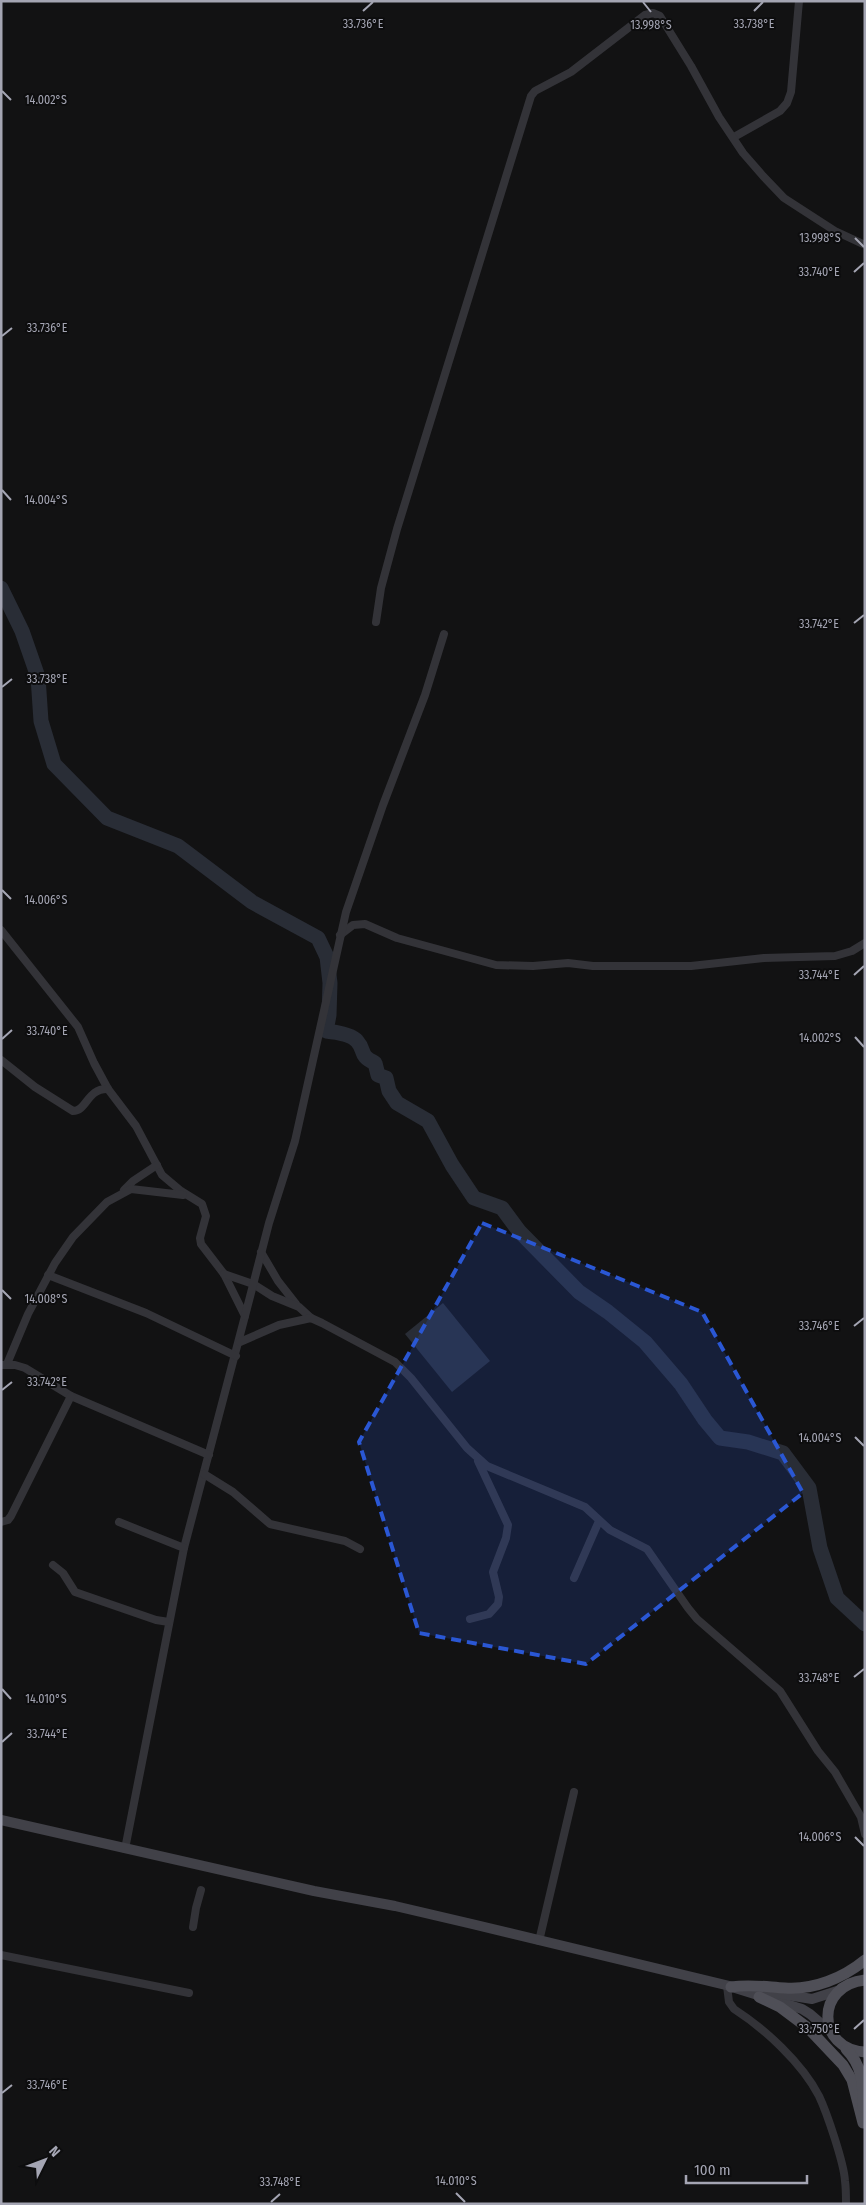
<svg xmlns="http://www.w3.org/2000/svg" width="866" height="2205" viewBox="0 0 866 2205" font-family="'Fira Sans Condensed',sans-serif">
  <rect width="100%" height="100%" fill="#121213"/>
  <path fill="#292d36" d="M 443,1303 L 490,1361 L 452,1392 L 405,1334 Z"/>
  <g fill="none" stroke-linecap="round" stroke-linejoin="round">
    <path stroke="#292d36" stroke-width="15" d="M 1,588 L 22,631 L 38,677 L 41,721 L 54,764 L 107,818 L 178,846 L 252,902 L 318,938 L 327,957 L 330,983 L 329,1015 L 326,1031 C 335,1032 351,1034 357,1041 C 366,1051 358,1055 375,1063 L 378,1075 L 386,1078 L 389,1091 L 397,1103 L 428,1121 L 452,1165 L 474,1198 L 502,1208 L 519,1231 L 579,1292 L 608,1312 L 645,1342 L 681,1384 L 705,1420 L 720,1438 L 748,1442 L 783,1453 L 809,1488 L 820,1548 L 837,1598 L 865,1624"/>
    <g stroke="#333338" stroke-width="8">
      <path d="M 734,137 L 780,111 L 787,103 L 791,92 L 799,1"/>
      <path d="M 376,622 L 381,588 L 397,529 L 531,96 L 535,91 L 571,72 L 645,15 L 653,13 L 660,16 L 691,66 L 719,117 L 743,153 L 763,176 L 784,198 L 835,231 L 865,245"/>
      <path d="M 1,930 L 78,1027 L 94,1063 L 108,1089 L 136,1126 L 162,1175 L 181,1191 L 202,1204 L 206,1216 L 200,1238 L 201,1244 L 224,1274 L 245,1316 L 184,1548 L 125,1849"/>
      <path d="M 340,935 L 353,925 L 365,924 L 397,938 L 496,965 L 533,966 L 568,963 L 593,966 L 691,966 L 764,958 L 835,956 L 852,951 L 865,943"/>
      <path d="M 1,1060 L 35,1087 L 73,1111 C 87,1111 87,1088 108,1089"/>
      <path d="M 124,1190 L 133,1181 L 157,1165"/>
      <path d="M 261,1252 L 278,1281 L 296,1304"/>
      <path d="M 224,1274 L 253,1284 L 272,1296 L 299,1307 L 311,1318"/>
      <path d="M 48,1275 L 146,1313 L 236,1356"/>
      <path d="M 245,1316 L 269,1223 L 295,1141 L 346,912 L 383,805 L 425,695 L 444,634"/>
      <path d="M 240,1342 L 279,1325 L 311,1318 L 322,1323 L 395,1362 L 411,1378 L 467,1448 L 487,1466 L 585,1507 L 610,1530 L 647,1549 L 688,1608 L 697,1619 L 780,1691 L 818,1751 L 835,1772 L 861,1817 L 865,1834"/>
      <path d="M 7,1364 L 28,1314 L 55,1263 L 73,1237 L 107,1202 L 131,1189 L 183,1195"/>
      <path d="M 1,1365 L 15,1365 L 25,1368 L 71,1396 L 209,1455"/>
      <path d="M 204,1474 L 233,1492 L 270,1524 L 345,1541 L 360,1549"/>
      <path d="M 1,1522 L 8,1520 L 11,1516 L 71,1396"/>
      <path d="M 119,1522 L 184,1548"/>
      <path d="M 53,1565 L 63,1573 L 75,1592 L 156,1620 L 169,1622"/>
      <path d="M 574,1578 L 599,1521"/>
      <path d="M 470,1619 L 489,1614 L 498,1604 L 499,1597 L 493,1572 L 506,1538 L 508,1525 L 478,1461"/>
      <path d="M 193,1927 L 196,1908 L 201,1890"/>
      <path d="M 539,1941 L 574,1792"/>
      <path d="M 1,1955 L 189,1993"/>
      <path d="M 727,1986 L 729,2002 L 734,2009 C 765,2029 802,2063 819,2096 C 827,2113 844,2163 845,2181 C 846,2188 846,2196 846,2204"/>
    </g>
    <g stroke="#414148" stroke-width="10">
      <path d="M 1,1820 L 314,1891 L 395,1906 L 472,1924 L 738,1988"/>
      <path d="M 732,1987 L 802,2009 L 810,2014 L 831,2032"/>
      <path d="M 763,1991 L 812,1999 L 837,1991"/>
    </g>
    <g stroke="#4f4f57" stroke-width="11">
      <path d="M 865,1980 C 815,1985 816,2049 865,2052"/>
      <path d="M 731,1987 C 750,1984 767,1987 785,1988 C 814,1990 843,1978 865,1960"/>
      <path d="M 759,1997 L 780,2007 L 808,2028 L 843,2065 L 852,2080 L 863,2123"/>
      <path d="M 846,2049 C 863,2066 863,2084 863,2107"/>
    </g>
  </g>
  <path fill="#2a57d4" fill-opacity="0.2" stroke="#2a57d4" stroke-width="4" stroke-dasharray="10 6" stroke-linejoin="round" d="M 482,1223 L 702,1312 L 803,1493 L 586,1664 L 419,1633 L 359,1442 Z"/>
  <path fill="none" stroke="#a4a5b3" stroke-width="2" d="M 643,2 L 651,12M 363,11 L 373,2M 754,11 L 763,2M 2,91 L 11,100M 855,238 L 864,247M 854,272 L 864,263M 2,336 L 12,328M 2,490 L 11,500M 854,623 L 864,615M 2,687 L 12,679M 2,890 L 11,899M 854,975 L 864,966M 855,1037 L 864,1047M 2,1039 L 12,1030M 2,1290 L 11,1299M 854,1326 L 864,1318M 2,1390 L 12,1382M 855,1437 L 864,1446M 854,1677 L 864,1669M 2,1689 L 11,1699M 2,1742 L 12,1733M 855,1837 L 864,1846M 854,2029 L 864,2020M 2,2093 L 12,2085M 456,2193 L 465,2202M 271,2202 L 280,2194"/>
  <g font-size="12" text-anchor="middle" fill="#a4a5b3" stroke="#0d0d0e" stroke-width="4" stroke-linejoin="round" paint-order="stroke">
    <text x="363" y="28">33.736°E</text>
    <text x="754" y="28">33.738°E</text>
    <text x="651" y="29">13.998°S</text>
    <text x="46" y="104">14.002°S</text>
    <text x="820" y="242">13.998°S</text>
    <text x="819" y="276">33.740°E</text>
    <text x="47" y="332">33.736°E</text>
    <text x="46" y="504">14.004°S</text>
    <text x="819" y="628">33.742°E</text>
    <text x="47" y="683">33.738°E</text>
    <text x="46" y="904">14.006°S</text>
    <text x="819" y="979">33.744°E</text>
    <text x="47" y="1035">33.740°E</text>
    <text x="820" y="1042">14.002°S</text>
    <text x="46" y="1303">14.008°S</text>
    <text x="819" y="1330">33.746°E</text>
    <text x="47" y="1386">33.742°E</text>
    <text x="820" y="1442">14.004°S</text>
    <text x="819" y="1682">33.748°E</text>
    <text x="46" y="1703">14.010°S</text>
    <text x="47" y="1738">33.744°E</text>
    <text x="820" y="1841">14.006°S</text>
    <text x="819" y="2033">33.750°E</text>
    <text x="47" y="2089">33.746°E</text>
    <text x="456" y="2185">14.010°S</text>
    <text x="280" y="2186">33.748°E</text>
  </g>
  <rect width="866" height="2205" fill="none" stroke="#a4a5b3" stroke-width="5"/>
  <g transform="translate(45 2160) rotate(48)" stroke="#0d0d0e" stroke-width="4" paint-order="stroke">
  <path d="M0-4L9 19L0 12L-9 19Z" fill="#a4a5b3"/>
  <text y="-8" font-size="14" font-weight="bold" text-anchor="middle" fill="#a4a5b3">N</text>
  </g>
  <path d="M686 2175v8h121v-8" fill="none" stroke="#a4a5b3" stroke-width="2.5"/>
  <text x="694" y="2175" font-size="15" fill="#a4a5b3" stroke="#0d0d0e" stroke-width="4" paint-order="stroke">100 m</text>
</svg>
